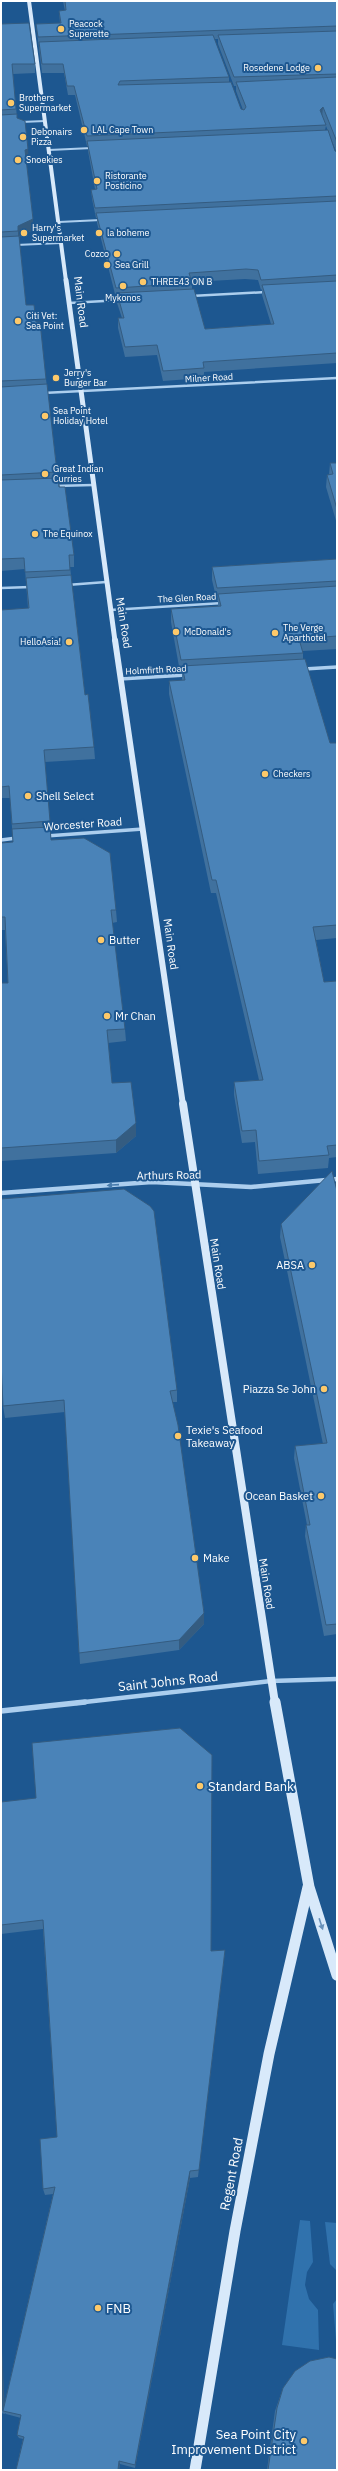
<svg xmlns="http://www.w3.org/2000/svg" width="338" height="2471" viewBox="0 0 338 2471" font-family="'IBM Plex Sans',sans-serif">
  <rect width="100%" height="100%" fill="#1d5790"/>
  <g fill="#3072ad">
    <path d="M 300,2220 L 310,2221 L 313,2262 L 307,2272 L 305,2285 L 309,2299 L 318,2310 L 319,2350 L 282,2345 Z"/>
    <path d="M 325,2222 L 337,2223 L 337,2271 L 330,2264 Z"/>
    <path d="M 337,2299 L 337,2352 L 333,2304 Z"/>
  </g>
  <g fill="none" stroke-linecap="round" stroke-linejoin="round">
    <g stroke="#acceee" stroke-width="2">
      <path d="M 21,122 L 45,121"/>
      <path d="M 49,150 L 92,148"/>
      <path d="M 59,222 L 101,220"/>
      <path d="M 16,245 L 61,243"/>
    </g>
    <g stroke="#acceee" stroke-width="2.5">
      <path d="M 191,296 L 266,292"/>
      <path d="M 69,303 L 122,300"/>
      <path d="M 43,393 L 337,378"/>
      <path d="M 54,486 L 93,485"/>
      <path d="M 67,585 L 106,582"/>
      <path d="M 1,588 L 31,587"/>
      <path d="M 110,610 L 223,603"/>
    </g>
    <g stroke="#acceee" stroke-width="3.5">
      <path d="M 304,669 L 337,667"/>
      <path d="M 120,679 L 186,675"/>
      <path d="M 46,836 L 143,829"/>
      <path d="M 1,840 L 17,838"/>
    </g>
    <g stroke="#acceee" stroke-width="4.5">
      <path d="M 1,1193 L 152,1182 L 251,1187 L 337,1179"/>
      <path d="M 76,1703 L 271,1681 L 337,1679"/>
    </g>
    <path stroke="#acceee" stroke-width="5.5" d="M 1,1711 L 85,1702"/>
    <path stroke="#d8e9fa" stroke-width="4" d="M 29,1 L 66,281"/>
    <path stroke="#d8e9fa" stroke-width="5" d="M 66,280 L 115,641"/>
    <path stroke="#d8e9fa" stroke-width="6" d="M 115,640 L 183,1105"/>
    <path stroke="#d8e9fa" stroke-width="8" d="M 183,1104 L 275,1703"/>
    <g stroke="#d8e9fa" stroke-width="11">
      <path d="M 275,1702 L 309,1887 L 337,1975"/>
      <path d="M 195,2470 L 235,2231 L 269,2054 L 308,1887"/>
    </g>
  </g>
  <g fill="#40719e" fill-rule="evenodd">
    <path d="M 63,1 L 337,1 L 337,363 L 204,372 L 204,378 L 163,381 L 157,355 L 125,357 L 118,328 L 118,318 L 122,318 L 117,303 L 117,298 L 116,298 L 97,223 L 97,218 L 96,218 L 92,199 L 91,190 L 95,189 L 88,151 L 88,146 L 87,146 L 75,95 L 68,95 L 64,73 L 42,73 L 37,32 L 36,24 L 60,23 L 59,11 L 65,11 ZM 214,39 L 218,39 L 218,44 L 234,86 L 236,86 L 236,91 L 243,110 L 241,109 L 229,82 L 229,77 ZM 326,126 L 336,151 L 335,151 L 325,130 ZM 245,279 L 258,280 L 261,290 L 262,289 L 262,295 L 271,324 L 205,329 L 192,289 L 192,282 Z"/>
    <path d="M 1,24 L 35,64 L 35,73 L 13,74 L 17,118 L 29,159 L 26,160 L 33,219 L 33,230 L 19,237 L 26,305 L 36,322 L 46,379 L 58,478 L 74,555 L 74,567 L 70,567 L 71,575 L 85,695 L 94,747 L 95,759 L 45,762 L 51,840 L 116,910 L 117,922 L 112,923 L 125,1029 L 126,1041 L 108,1043 L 112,1083 L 136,1136 L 116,1153 L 2,1161 L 1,1154 L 1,983 L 8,983 L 5,930 L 1,930 L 1,843 L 13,842 L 10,798 L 1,798 L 1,610 L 28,608 L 25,569 L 1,571 Z"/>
    <path d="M 330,463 L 337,463 L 337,524 L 326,487 L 327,475 L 329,475 Z"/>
    <path d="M 337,559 L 337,649 L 303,651 L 303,659 L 330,743 L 337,743 L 337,938 L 316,940 L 324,982 L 337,981 L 337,1157 L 329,1158 L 328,1168 L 258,1174 L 255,1142 L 242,1143 L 234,1095 L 234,1082 L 259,1080 L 216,893 L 211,893 L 169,694 L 169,681 L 182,680 L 182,672 L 180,672 L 171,622 L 171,609 L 218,606 L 218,601 L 217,601 L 212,580 L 212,567 Z"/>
    <path d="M 337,1191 L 337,1634 L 324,1636 L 305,1536 L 306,1525 L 307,1525 L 294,1458 L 295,1446 L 323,1444 L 280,1237 L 281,1224 Z"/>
    <path d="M 177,1390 L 177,1402 L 172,1402 L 204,1613 L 204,1624 L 179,1650 L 80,1664 L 65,1412 L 5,1418 L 3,1406 Z"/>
    <path d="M 1,1802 L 211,1951 L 225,1950 L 198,2177 L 190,2178 L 135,2468 L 120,2464 L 119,2470 L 16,2470 L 23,2439 L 19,2438 L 17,2435 L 21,2418 L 6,2414 L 5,2413 L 5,2414 L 1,2413 L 1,2326 L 4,2406 L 53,2194 L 45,2195 L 43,2189 L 57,2137 L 43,1929 L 1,1934 Z"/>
    <path d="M 283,2388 L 337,2470 L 267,2470 L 275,2411 Z"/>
  </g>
  <g fill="#345c81">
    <path d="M 323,107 L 322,117 L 320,110 Z"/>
    <path d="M 28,149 L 29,159 L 25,160 L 25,150 Z"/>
    <path d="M 33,219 L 33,230 L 18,237 L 18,226 Z"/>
    <path d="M 136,1123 L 136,1136 L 116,1153 L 116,1140 Z"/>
    <path d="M 204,1613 L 204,1624 L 179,1650 L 179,1640 Z"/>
    <path d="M 225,1950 L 224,1959 L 198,2177 L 199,2170 Z"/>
    <path d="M 190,2171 L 190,2178 L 135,2468 L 135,2465 Z"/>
    <path d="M 1,2326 L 5,2411 L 3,2411 L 5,2414 L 2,2410 L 1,2376 Z"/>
    <path d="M 119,2461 L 120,2464 L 119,2470 L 118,2470 Z"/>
  </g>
  <g fill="#4a83b8" stroke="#345c81">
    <path d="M 65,1 L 337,1 L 337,26 L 38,37 L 36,24 L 61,23 L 59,11 L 66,10 Z"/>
    <path d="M 29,23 L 35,64 L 12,64 L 16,109 L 1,110 L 1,24 Z"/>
    <path d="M 337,31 L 337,74 L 234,77 L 218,35 Z"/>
    <path d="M 213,35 L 229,77 L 120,81 L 118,85 L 231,82 L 241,109 L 244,110 L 246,107 L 236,82 L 337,77 L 337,142 L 323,107 L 320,110 L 326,125 L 87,136 L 74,86 L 67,86 L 63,64 L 42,64 L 39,42 Z"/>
    <path d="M 17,114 L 17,118 L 25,121 L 28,149 L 25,150 L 33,219 L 18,226 L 18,231 L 1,232 L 1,115 Z"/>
    <path d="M 328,130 L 335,151 L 337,152 L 337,196 L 95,208 L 91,190 L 97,189 L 87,141 Z"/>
    <path d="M 337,201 L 337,275 L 261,280 L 258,270 L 246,269 L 189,273 L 192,283 L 116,288 L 96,213 Z"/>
    <path d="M 19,236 L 26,305 L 34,305 L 36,322 L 40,322 L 46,379 L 1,381 L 1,237 Z"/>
    <path d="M 337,281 L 337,353 L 203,362 L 204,368 L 163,371 L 157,345 L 125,347 L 118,318 L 124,318 L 117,293 L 194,289 L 205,329 L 274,324 L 262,285 Z"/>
    <path d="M 47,384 L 57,472 L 1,475 L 1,387 Z"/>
    <path d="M 330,463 L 337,463 L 337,509 L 327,475 L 333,474 Z"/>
    <path d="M 58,478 L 59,487 L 65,487 L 74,555 L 69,555 L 70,570 L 25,572 L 24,558 L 1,559 L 1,480 Z"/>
    <path d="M 337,559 L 337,581 L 217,588 L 212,567 Z"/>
    <path d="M 71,575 L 85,695 L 88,694 L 94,747 L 44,750 L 50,821 L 12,824 L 9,786 L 1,787 L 1,610 L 29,608 L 26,578 Z"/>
    <path d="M 337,586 L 337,636 L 299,639 L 303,653 L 181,660 L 171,609 L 221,606 L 218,594 Z"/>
    <path d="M 305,659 L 330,743 L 337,743 L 337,925 L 313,927 L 324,982 L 337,981 L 337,1145 L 327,1146 L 329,1155 L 259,1161 L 256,1130 L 242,1131 L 234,1082 L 263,1080 L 216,880 L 212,880 L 169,681 L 185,680 L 182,666 Z"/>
    <path d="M 50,827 L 51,840 L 84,838 L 110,853 L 116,910 L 111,910 L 125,1029 L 107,1030 L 112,1083 L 131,1082 L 136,1123 L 116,1140 L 1,1148 L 1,983 L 8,983 L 5,917 L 1,917 L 1,843 L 13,842 L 12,829 Z"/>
    <path d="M 332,1171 L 337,1191 L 337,1624 L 326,1625 L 306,1525 L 310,1525 L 295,1446 L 327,1443 L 281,1224 Z"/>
    <path d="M 124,1189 L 150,1206 L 154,1211 L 177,1390 L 170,1391 L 178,1425 L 204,1613 L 179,1640 L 79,1653 L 64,1400 L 3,1406 L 1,1361 L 1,1199 Z"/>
    <path d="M 180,1728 L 212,1755 L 211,1951 L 225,1950 L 199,2170 L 190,2171 L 135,2465 L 119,2461 L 118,2470 L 16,2470 L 24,2437 L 17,2435 L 21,2415 L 3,2411 L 55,2187 L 43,2189 L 40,2139 L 57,2137 L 43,1920 L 1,1925 L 1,1802 L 36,1798 L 32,1743 Z"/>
    <path d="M 329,2357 L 337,2359 L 337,2470 L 268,2470 L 277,2408 L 283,2388 L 295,2371 L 310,2361 Z"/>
    <path d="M 1,2376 L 2,2410 L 1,2410 Z"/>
  </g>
  <defs><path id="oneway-solid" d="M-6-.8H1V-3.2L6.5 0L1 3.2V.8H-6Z"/></defs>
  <use fill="#487bac" href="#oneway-solid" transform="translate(113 1185) rotate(176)"/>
  <use fill="#6891ba" href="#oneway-solid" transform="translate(321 1924) rotate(72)"/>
  <g fill="#fdc96a" stroke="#1d5790" stroke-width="1.5">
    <circle cx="61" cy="29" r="4"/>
    <circle cx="318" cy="68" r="4"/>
    <circle cx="11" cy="103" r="4"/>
    <circle cx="84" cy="130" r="4"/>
    <circle cx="23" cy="137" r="4"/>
    <circle cx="18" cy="160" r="4"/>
    <circle cx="97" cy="181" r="4"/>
    <circle cx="24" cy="233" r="4"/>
    <circle cx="99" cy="233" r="4"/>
    <circle cx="117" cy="254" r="4"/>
    <circle cx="107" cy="265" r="4"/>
    <circle cx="143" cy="282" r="4"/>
    <circle cx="123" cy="286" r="4"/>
    <circle cx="18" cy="321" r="4"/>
    <circle cx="56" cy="378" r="4"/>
    <circle cx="45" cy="416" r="4"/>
    <circle cx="45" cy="474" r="4"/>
    <circle cx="35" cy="534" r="4"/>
    <circle cx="176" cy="632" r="4"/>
    <circle cx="275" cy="633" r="4"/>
    <circle cx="69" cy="642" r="4"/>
    <circle cx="265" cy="774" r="4"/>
    <circle cx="28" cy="796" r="4"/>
    <circle cx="101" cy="940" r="4"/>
    <circle cx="107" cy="1016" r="4"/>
    <circle cx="312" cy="1265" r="4"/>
    <circle cx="324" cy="1389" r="4"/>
    <circle cx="178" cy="1436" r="4"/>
    <circle cx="321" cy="1496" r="4"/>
    <circle cx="195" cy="1558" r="4"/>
    <circle cx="200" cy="1786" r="4"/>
    <circle cx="98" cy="2308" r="4"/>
    <circle cx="304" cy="2441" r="4"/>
  </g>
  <g text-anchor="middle" stroke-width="4" stroke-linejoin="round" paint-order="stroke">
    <g font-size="9" fill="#fff" stroke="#1d5790" text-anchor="start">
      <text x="69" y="27">Peacock<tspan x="69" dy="10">Superette</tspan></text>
      <text x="310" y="71" text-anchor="end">Rosedene Lodge</text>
      <text x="19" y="101">Brothers<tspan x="19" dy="10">Supermarket</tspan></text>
      <text x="92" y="133">LAL Cape Town</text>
      <text x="31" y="135">Debonairs<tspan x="31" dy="10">Pizza</tspan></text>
      <text x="26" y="163">Snoekies</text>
      <text x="105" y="179">Ristorante<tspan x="105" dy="10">Posticino</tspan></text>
      <text x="32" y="231">Harry's<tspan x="32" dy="10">Supermarket</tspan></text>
      <text x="107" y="236">la boheme</text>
      <text x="109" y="257" text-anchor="end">Cozco</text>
      <text x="115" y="268">Sea Grill</text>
      <text x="151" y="285">THREE43 ON B</text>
      <text x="123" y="301" text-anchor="middle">Mykonos</text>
      <text x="26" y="319">Citi Vet:<tspan x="26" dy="10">Sea Point</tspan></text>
      <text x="64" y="376">Jerry's<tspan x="64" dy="10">Burger Bar</tspan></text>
      <text x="53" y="414">Sea Point<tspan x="53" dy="10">Holiday Hotel</tspan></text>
      <text x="53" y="472">Great Indian<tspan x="53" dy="10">Curries</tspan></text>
      <text x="43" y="537">The Equinox</text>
      <text x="283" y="631">The Verge<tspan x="283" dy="10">Aparthotel</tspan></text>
      <text x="184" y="635">McDonald's</text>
      <text x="61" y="645" text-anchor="end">HelloAsia!</text>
      <text x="273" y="777">Checkers</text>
    </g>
    <g font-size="9" fill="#fff" stroke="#1d5790">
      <text transform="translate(209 378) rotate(-3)" y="3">Milner Road</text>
      <text transform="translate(187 598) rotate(-3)" y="3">The Glen Road</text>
      <text transform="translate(156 670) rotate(-3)" y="3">Holmfirth Road</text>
    </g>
    <g font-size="11" fill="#fff" stroke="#1d5790">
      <text transform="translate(81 302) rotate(83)" y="4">Main Road</text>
      <text transform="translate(124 623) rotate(81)" y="4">Main Road</text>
      <text transform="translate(83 824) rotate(-4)" y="4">Worcester Road</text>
      <text transform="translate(171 944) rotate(82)" y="4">Main Road</text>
      <text transform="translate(169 1175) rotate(-1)" y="4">Arthurs Road</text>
      <text transform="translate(218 1264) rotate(81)" y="4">Main Road</text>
      <text transform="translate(267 1584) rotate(81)" y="4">Main Road</text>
    </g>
    <g font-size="11" fill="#fff" stroke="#1d5790" text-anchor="start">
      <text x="36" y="800">Shell Select</text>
      <text x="109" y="944">Butter</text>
      <text x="115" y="1020">Mr Chan</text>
      <text x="304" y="1269" text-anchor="end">ABSA</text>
      <text x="316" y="1393" text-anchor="end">Piazza Se John</text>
      <text x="186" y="1434">Texie's Seafood<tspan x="186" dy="13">Takeaway</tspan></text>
      <text x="313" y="1500" text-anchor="end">Ocean Basket</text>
      <text x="203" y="1562">Make</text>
    </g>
    <g font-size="13" fill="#fff" stroke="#1d5790">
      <text transform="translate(168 1681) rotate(-6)" y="5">Saint Johns Road</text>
      <text transform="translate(231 2174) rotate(-79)" y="5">Regent Road</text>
    </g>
    <g font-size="13" fill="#fff" stroke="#1d5790" text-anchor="start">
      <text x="208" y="1791">Standard Bank</text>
      <text x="106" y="2313">FNB</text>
      <text x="296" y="2439" text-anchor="end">Sea Point City<tspan x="296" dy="15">Improvement District</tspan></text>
    </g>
  </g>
  <rect width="338" height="2471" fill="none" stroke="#ffffff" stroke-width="4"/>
</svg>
